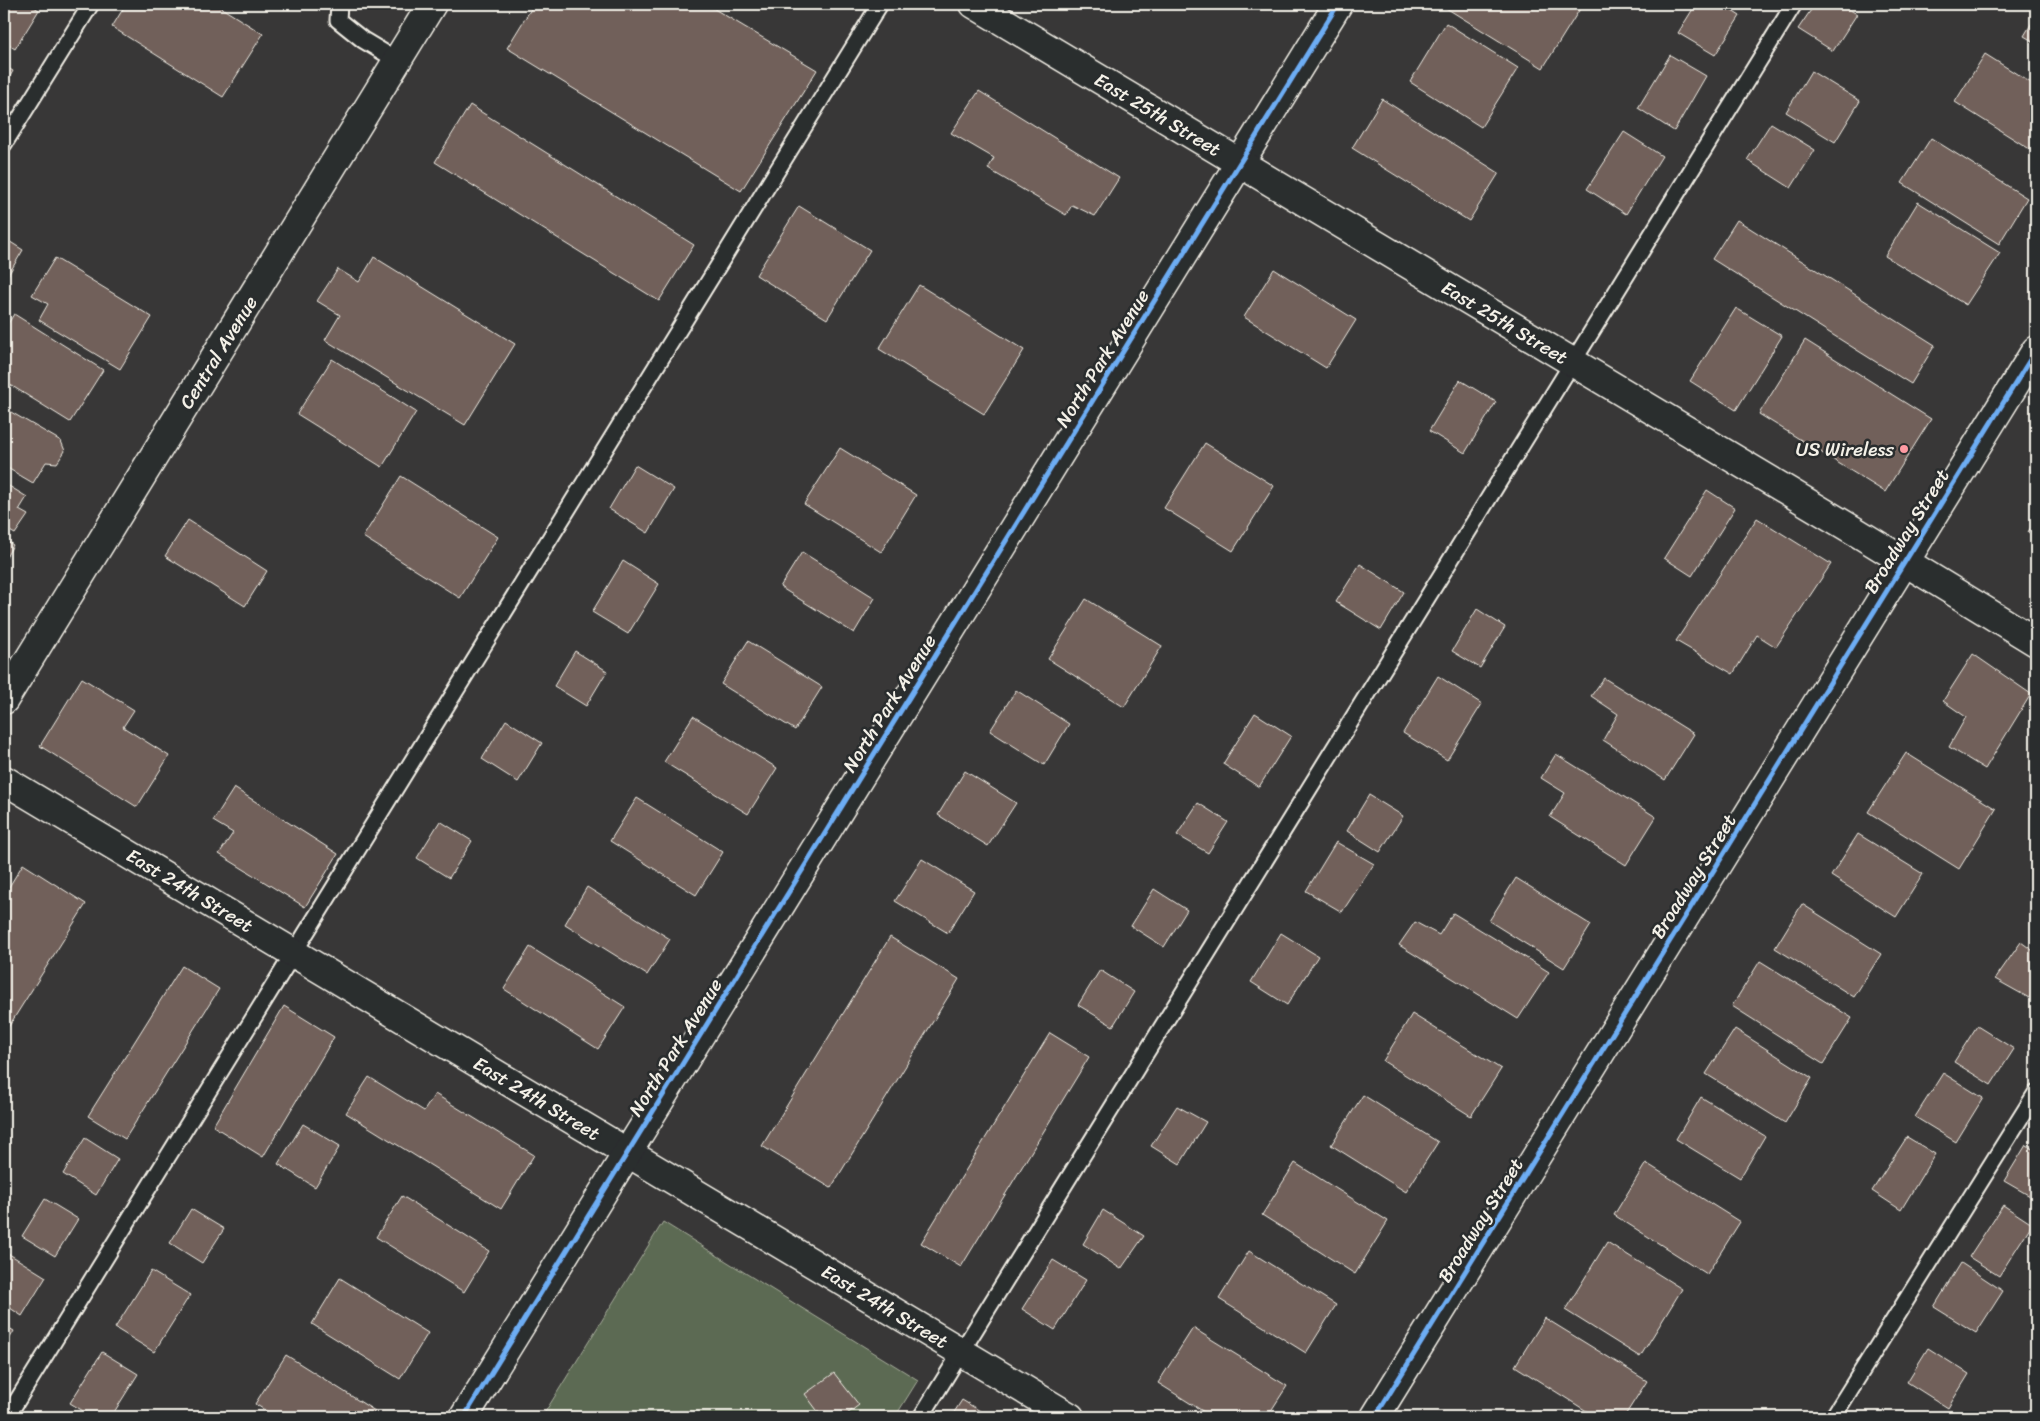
<svg xmlns="http://www.w3.org/2000/svg" width="2040" height="1421" viewBox="0 0 2040 1421" font-family="Sriracha,sans-serif">
  <rect width="100%" height="100%" fill="#383737"/>
  <filter id="ink" filterUnits="userSpaceOnUse"><feTurbulence type="fractalNoise" baseFrequency=".02" numOctaves="2"/><feDisplacementMap in="SourceGraphic" scale="10" xChannelSelector="R" yChannelSelector="G"/><feConvolveMatrix kernelMatrix="1 2 1 2 8 2 1 2 1" color-interpolation-filters="sRGB"/></filter>
  <g filter="url(#ink)">
    <path fill="#5c6a52" stroke="#a8ae9d" d="M 663,1222 L 918,1380 L 895,1417 L 542,1417 Z"/>
    <g fill="#71605a" stroke="#f4f1e8">
      <path d="M 4,4 L 29,4 L 39,10 L 15,49 L 4,42 Z"/>
      <path d="M 126,4 L 222,4 L 220,7 L 263,34 L 223,97 L 112,27 Z"/>
      <path d="M 534,4 L 706,4 L 817,70 L 741,191 L 507,48 Z"/>
      <path d="M 1448,4 L 1583,4 L 1543,68 L 1446,8 Z"/>
      <path d="M 1696,4 L 1721,4 L 1740,16 L 1715,55 L 1678,33 Z"/>
      <path d="M 1815,4 L 1840,4 L 1857,14 L 1833,51 L 1798,29 Z"/>
      <path d="M 2036,16 L 2036,43 L 2024,36 Z"/>
      <path d="M 1446,23 L 1518,68 L 1481,127 L 1410,82 Z"/>
      <path d="M 1985,54 L 2036,86 L 2036,153 L 1955,102 Z"/>
      <path d="M 1670,55 L 1706,76 L 1674,131 L 1638,108 Z"/>
      <path d="M 4,66 L 13,71 L 4,87 Z"/>
      <path d="M 1811,71 L 1860,101 L 1835,142 L 1786,112 Z"/>
      <path d="M 979,91 L 1119,178 L 1095,216 L 1072,205 L 1066,215 L 988,169 L 994,158 L 951,133 Z"/>
      <path d="M 1382,99 L 1499,173 L 1469,221 L 1352,148 Z"/>
      <path d="M 470,105 L 694,245 L 659,301 L 435,162 Z"/>
      <path d="M 1771,123 L 1815,150 L 1791,188 L 1747,160 Z"/>
      <path d="M 1624,132 L 1662,156 L 1626,214 L 1587,189 Z"/>
      <path d="M 1931,138 L 2027,198 L 1999,244 L 1902,183 Z"/>
      <path d="M 1918,202 L 2000,253 L 1966,305 L 1885,256 Z"/>
      <path d="M 799,206 L 870,250 L 827,319 L 756,275 Z"/>
      <path d="M 1737,220 L 1935,345 L 1911,384 L 1712,259 Z"/>
      <path d="M 4,238 L 23,250 L 4,282 Z"/>
      <path d="M 374,257 L 515,344 L 465,425 L 325,340 L 340,315 L 317,301 L 338,269 L 359,282 Z"/>
      <path d="M 55,258 L 152,317 L 120,369 L 39,320 L 48,304 L 32,295 Z"/>
      <path d="M 1274,269 L 1356,320 L 1326,368 L 1244,317 Z"/>
      <path d="M 919,285 L 1024,350 L 984,414 L 879,349 Z"/>
      <path d="M 1736,308 L 1782,336 L 1736,410 L 1690,381 Z"/>
      <path d="M 14,314 L 103,370 L 70,422 L 4,381 L 4,330 Z"/>
      <path d="M 1805,340 L 1931,419 L 1885,492 L 1759,414 Z"/>
      <path d="M 332,359 L 416,412 L 382,467 L 297,414 Z"/>
      <path d="M 1460,380 L 1496,402 L 1465,453 L 1429,431 Z"/>
      <path d="M 4,408 L 61,441 L 65,451 L 57,463 L 46,462 L 33,483 L 4,466 Z"/>
      <path d="M 1205,443 L 1274,486 L 1233,551 L 1164,508 Z"/>
      <path d="M 840,448 L 916,495 L 881,552 L 804,504 Z"/>
      <path d="M 635,465 L 674,489 L 648,533 L 609,509 Z"/>
      <path d="M 401,476 L 498,537 L 460,598 L 363,537 Z"/>
      <path d="M 4,483 L 27,497 L 19,510 L 28,515 L 15,534 L 6,529 L 4,533 Z"/>
      <path d="M 1707,490 L 1735,508 L 1692,576 L 1664,558 Z"/>
      <path d="M 1757,518 L 1831,564 L 1776,647 L 1757,635 L 1733,674 L 1676,641 Z"/>
      <path d="M 2036,519 L 2036,537 L 2028,532 Z"/>
      <path d="M 188,520 L 267,571 L 245,606 L 165,556 Z"/>
      <path d="M 4,539 L 13,545 L 4,561 Z"/>
      <path d="M 802,552 L 875,598 L 854,633 L 780,587 Z"/>
      <path d="M 623,561 L 659,584 L 628,634 L 592,612 Z"/>
      <path d="M 1360,564 L 1404,592 L 1381,630 L 1336,602 Z"/>
      <path d="M 1086,599 L 1162,646 L 1124,707 L 1048,659 Z"/>
      <path d="M 1477,609 L 1505,627 L 1480,668 L 1452,651 Z"/>
      <path d="M 748,641 L 822,687 L 795,730 L 721,684 Z"/>
      <path d="M 575,651 L 607,671 L 586,706 L 554,686 Z"/>
      <path d="M 1973,654 L 2031,694 L 1985,769 L 1949,747 L 1966,717 L 1943,701 Z"/>
      <path d="M 1438,676 L 1482,704 L 1447,760 L 1403,733 Z"/>
      <path d="M 82,678 L 134,710 L 123,727 L 169,756 L 137,807 L 40,746 Z"/>
      <path d="M 1604,678 L 1694,734 L 1665,780 L 1603,740 L 1618,714 L 1591,696 Z"/>
      <path d="M 1016,690 L 1069,724 L 1044,765 L 990,731 Z"/>
      <path d="M 1255,713 L 1291,736 L 1259,787 L 1223,764 Z"/>
      <path d="M 693,716 L 777,768 L 748,814 L 664,762 Z"/>
      <path d="M 506,720 L 542,743 L 518,782 L 482,759 Z"/>
      <path d="M 1906,753 L 1996,809 L 1959,869 L 1868,812 Z"/>
      <path d="M 1556,754 L 1656,817 L 1626,865 L 1550,817 L 1565,793 L 1541,778 Z"/>
      <path d="M 965,771 L 1016,803 L 988,846 L 938,815 Z"/>
      <path d="M 234,788 L 338,854 L 305,907 L 219,854 L 233,833 L 213,821 Z"/>
      <path d="M 1369,795 L 1403,816 L 1380,852 L 1347,831 Z"/>
      <path d="M 637,798 L 723,852 L 696,895 L 610,841 Z"/>
      <path d="M 1198,803 L 1228,822 L 1208,853 L 1177,835 Z"/>
      <path d="M 440,821 L 472,841 L 449,878 L 417,858 Z"/>
      <path d="M 1858,834 L 1923,874 L 1896,917 L 1831,876 Z"/>
      <path d="M 1336,842 L 1374,864 L 1342,912 L 1306,891 Z"/>
      <path d="M 922,859 L 974,891 L 948,933 L 895,901 Z"/>
      <path d="M 23,864 L 86,904 L 4,1034 L 4,895 Z"/>
      <path d="M 1516,878 L 1591,925 L 1564,968 L 1489,921 Z"/>
      <path d="M 587,887 L 670,939 L 647,975 L 565,924 Z"/>
      <path d="M 1154,889 L 1187,910 L 1164,947 L 1131,926 Z"/>
      <path d="M 1802,904 L 1881,954 L 1854,997 L 1775,948 Z"/>
      <path d="M 1453,913 L 1549,972 L 1518,1019 L 1399,945 L 1415,922 L 1439,935 Z"/>
      <path d="M 1281,933 L 1318,956 L 1287,1005 L 1251,982 Z"/>
      <path d="M 890,937 L 959,979 L 831,1188 L 762,1146 Z"/>
      <path d="M 2021,942 L 2036,953 L 2036,986 L 2029,998 L 1995,979 Z"/>
      <path d="M 530,947 L 625,1007 L 598,1049 L 504,989 Z"/>
      <path d="M 1760,961 L 1852,1018 L 1823,1064 L 1732,1006 Z"/>
      <path d="M 182,966 L 219,989 L 125,1139 L 88,1116 Z"/>
      <path d="M 1100,970 L 1134,992 L 1113,1026 L 1078,1005 Z"/>
      <path d="M 284,1006 L 334,1037 L 263,1157 L 213,1126 Z"/>
      <path d="M 1412,1014 L 1501,1069 L 1471,1116 L 1383,1061 Z"/>
      <path d="M 1977,1026 L 2014,1049 L 1991,1085 L 1954,1062 Z"/>
      <path d="M 1735,1029 L 1812,1078 L 1785,1123 L 1706,1074 Z"/>
      <path d="M 1050,1033 L 1089,1057 L 961,1267 L 921,1243 Z"/>
      <path d="M 1943,1073 L 1983,1098 L 1956,1142 L 1915,1117 Z"/>
      <path d="M 369,1077 L 424,1111 L 435,1094 L 534,1155 L 501,1209 L 346,1113 Z"/>
      <path d="M 1363,1095 L 1438,1142 L 1406,1192 L 1331,1145 Z"/>
      <path d="M 1701,1097 L 1765,1136 L 1740,1178 L 1676,1139 Z"/>
      <path d="M 1177,1106 L 1206,1122 L 1180,1164 L 1151,1146 Z"/>
      <path d="M 303,1124 L 340,1146 L 315,1187 L 278,1164 Z"/>
      <path d="M 1907,1137 L 1935,1154 L 1901,1210 L 1872,1191 Z"/>
      <path d="M 85,1138 L 118,1159 L 96,1195 L 63,1174 Z"/>
      <path d="M 2026,1145 L 2036,1151 L 2036,1186 L 2030,1196 L 2004,1181 Z"/>
      <path d="M 1295,1163 L 1388,1221 L 1355,1274 L 1262,1215 Z"/>
      <path d="M 1646,1163 L 1740,1222 L 1707,1274 L 1614,1215 Z"/>
      <path d="M 402,1196 L 489,1251 L 464,1292 L 376,1237 Z"/>
      <path d="M 45,1199 L 78,1219 L 55,1256 L 22,1236 Z"/>
      <path d="M 2003,1205 L 2032,1224 L 1999,1276 L 1969,1257 Z"/>
      <path d="M 191,1209 L 224,1229 L 202,1263 L 170,1243 Z"/>
      <path d="M 1103,1210 L 1144,1236 L 1121,1269 L 1083,1244 Z"/>
      <path d="M 1607,1242 L 1682,1289 L 1640,1357 L 1565,1310 Z"/>
      <path d="M 1249,1251 L 1336,1305 L 1306,1353 L 1219,1299 Z"/>
      <path d="M 9,1254 L 46,1277 L 22,1316 L 4,1304 L 4,1263 Z"/>
      <path d="M 1053,1260 L 1086,1280 L 1055,1330 L 1022,1309 Z"/>
      <path d="M 1961,1263 L 2003,1291 L 1976,1333 L 1934,1307 Z"/>
      <path d="M 151,1271 L 190,1295 L 154,1352 L 115,1328 Z"/>
      <path d="M 340,1278 L 428,1333 L 400,1379 L 312,1324 Z"/>
      <path d="M 1545,1318 L 1647,1381 L 1624,1417 L 1596,1417 L 1515,1366 Z"/>
      <path d="M 4,1325 L 14,1331 L 4,1348 Z"/>
      <path d="M 1193,1328 L 1287,1386 L 1267,1417 L 1212,1417 L 1158,1383 Z"/>
      <path d="M 1928,1348 L 1969,1374 L 1948,1408 L 1907,1382 Z"/>
      <path d="M 102,1352 L 138,1374 L 111,1417 L 93,1417 L 70,1403 Z"/>
      <path d="M 286,1355 L 375,1411 L 371,1417 L 276,1417 L 255,1404 Z"/>
      <path d="M 834,1373 L 859,1405 L 843,1417 L 822,1417 L 805,1394 Z"/>
      <path d="M 962,1400 L 990,1417 L 951,1417 Z"/>
    </g>
    <g fill="none" stroke-linecap="round" stroke-linejoin="round">
      <g stroke="#f4f1e8" stroke-width="19">
        <g id="lane">
          <path d="M 339,4 L 338,20 L 363,40 L 398,61"/>
          <path d="M 4,144 L 91,4"/>
          <path d="M 7,1417 L 880,4"/>
          <path d="M 921,1417 L 1794,4"/>
          <path d="M 1833,1417 L 2036,1093"/>
        </g>
      </g>
      <g stroke="#f4f1e8" stroke-width="31">
        <g id="street">
          <path d="M 4,780 L 1070,1417"/>
          <path d="M 464,1417 L 1338,4"/>
          <path d="M 1375,1417 L 2036,350"/>
        </g>
      </g>
      <g stroke="#f4f1e8" stroke-width="31">
        <g id="secondary">
          <path d="M 974,4 L 1858,533 L 2036,642"/>
          <path d="M 4,700 L 432,4"/>
        </g>
      </g>
      <use href="#lane" stroke="#2a2d2e" stroke-width="15"/>
      <use href="#street" stroke="#2a2d2e" stroke-width="28"/>
      <use href="#secondary" stroke="#2a2d2e" stroke-width="28"/>
      <g stroke="#2a2d2e" stroke-width="8">
        <g id="cycleway">
          <path d="M 464,1417 L 1338,4"/>
          <path d="M 1375,1417 L 2036,350"/>
        </g>
      </g>
      <use href="#cycleway" stroke="#6dadf4" stroke-width="5"/>
    </g>
  </g>
  <circle fill="#ff9aa2" stroke="#2a2d2e" stroke-width="2" cx="1904" cy="449" r="5"/>
  <g text-anchor="middle" stroke-width="5" stroke-linejoin="round" paint-order="stroke">
    <g font-size="19" fill="#f4f1e8" stroke="#2a2d2e">
      <text transform="translate(1158 114) rotate(31)" y="7">East 25th Street</text>
      <text transform="translate(1505 322) rotate(31)" y="7">East 25th Street</text>
      <text transform="translate(218 352) rotate(-58)" y="7">Central Avenue</text>
      <text transform="translate(1102 358) rotate(-58)" y="7">North Park Avenue</text>
      <text transform="translate(1906 531) rotate(-58)" y="7">Broadway Street</text>
      <text transform="translate(889 703) rotate(-58)" y="7">North Park Avenue</text>
      <text transform="translate(1693 876) rotate(-58)" y="7">Broadway Street</text>
      <text transform="translate(190 890) rotate(31)" y="7">East 24th Street</text>
      <text transform="translate(675 1047) rotate(-58)" y="7">North Park Avenue</text>
      <text transform="translate(537 1098) rotate(31)" y="7">East 24th Street</text>
      <text transform="translate(1480 1220) rotate(-58)" y="7">Broadway Street</text>
      <text transform="translate(885 1306) rotate(31)" y="7">East 24th Street</text>
    </g>
    <g font-size="19" fill="#f4f1e8" stroke="#2a2d2e" text-anchor="end">
      <text x="1894" y="456">US Wireless</text>
    </g>
  </g>
  <rect width="2040" height="1421" fill="none" stroke="#2a2d2e" stroke-width="20"/>
  <rect x="10" y="10" width="2020" height="1401" fill="none" stroke="#f4f1e8" stroke-width="2" filter="url(#ink)"/>
</svg>
